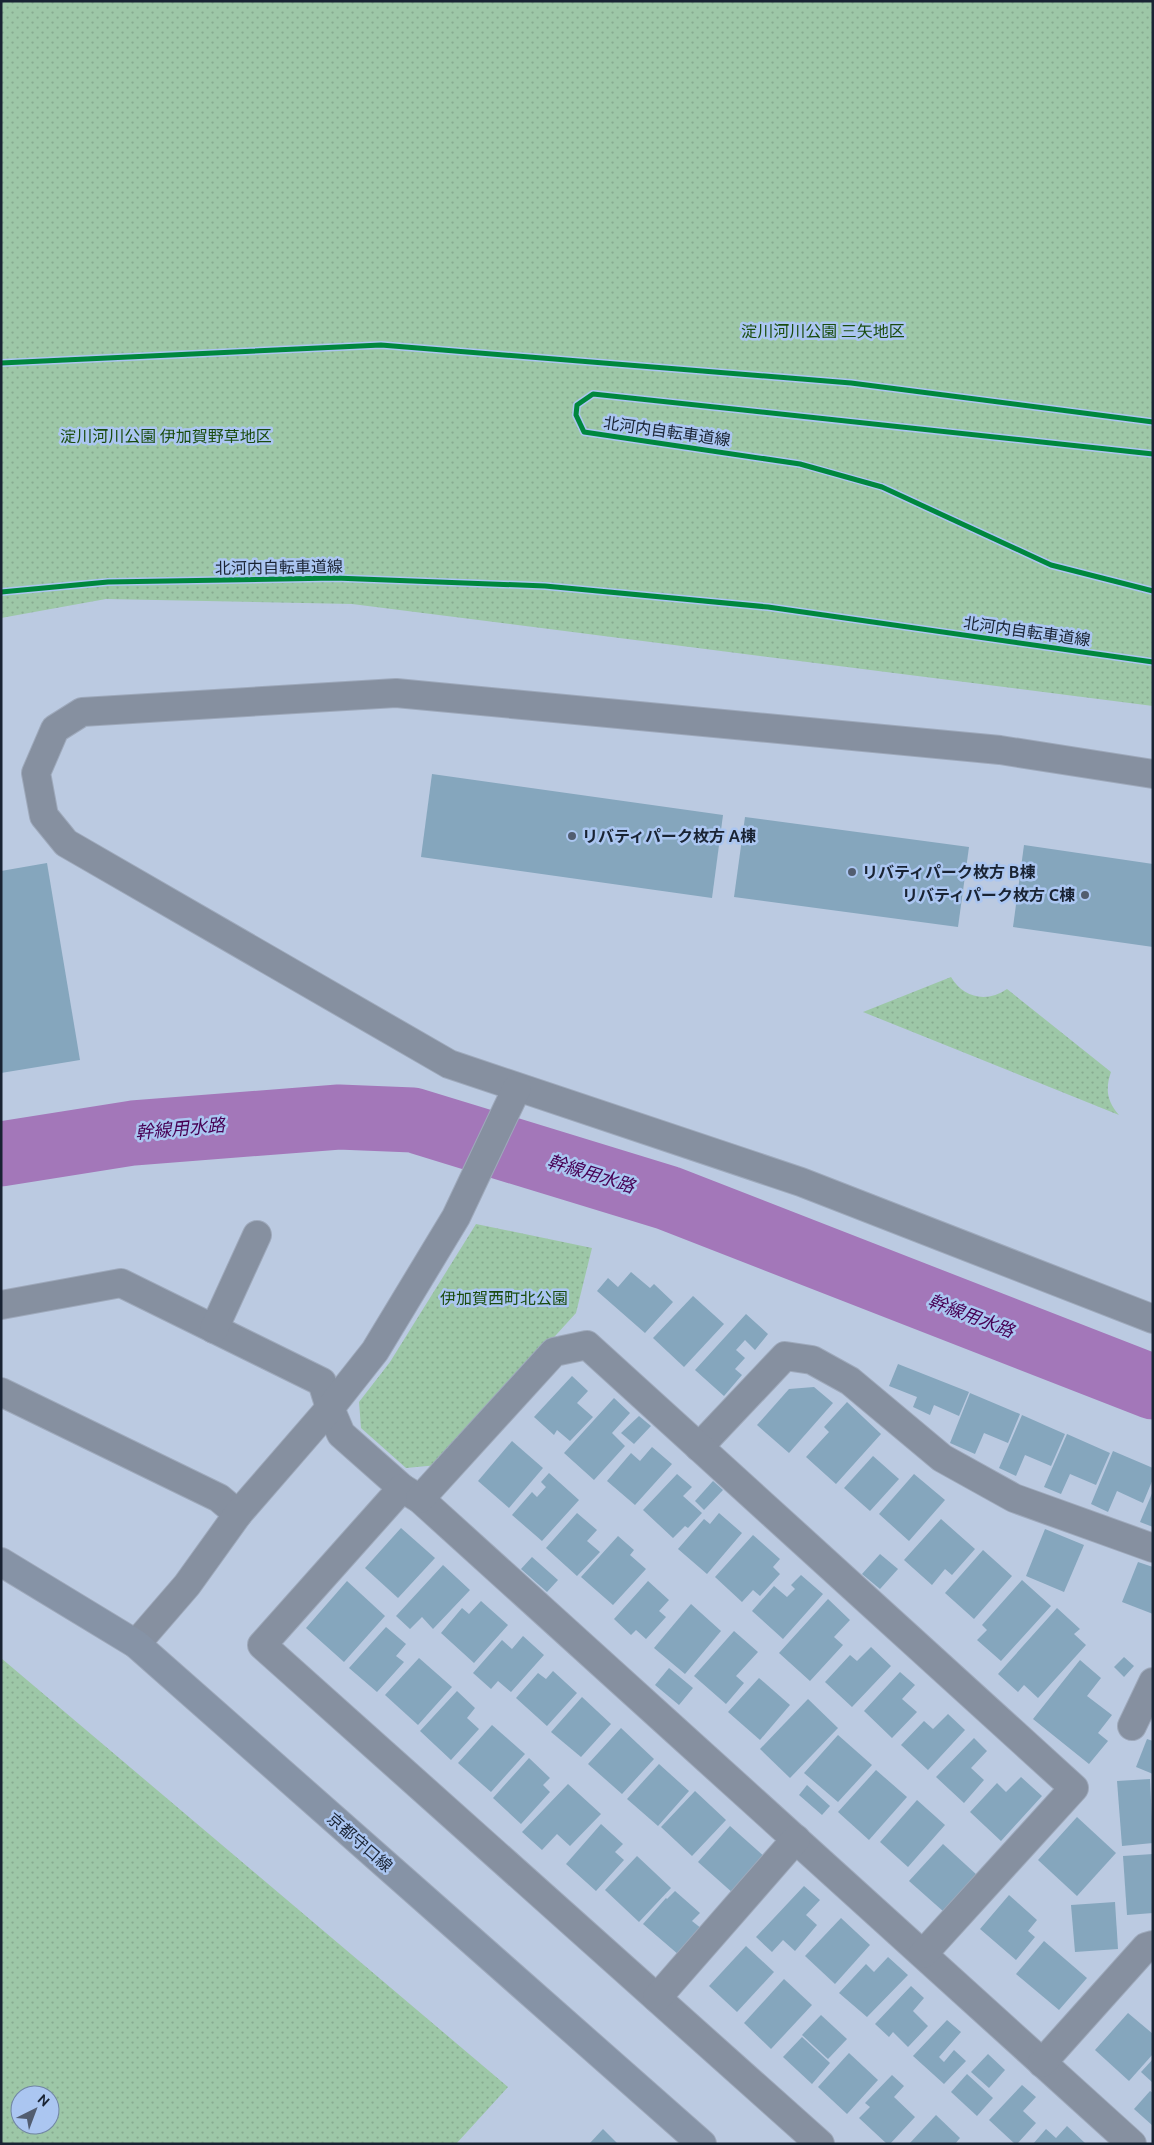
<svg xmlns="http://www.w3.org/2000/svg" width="1154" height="2145" viewBox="0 0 1154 2145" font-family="Ubuntu,'Noto Sans JP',sans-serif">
  <defs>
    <pattern id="park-dots" width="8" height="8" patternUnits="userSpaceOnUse" patternTransform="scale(1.25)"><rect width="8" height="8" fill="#9dc7a7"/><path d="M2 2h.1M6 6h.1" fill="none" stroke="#87ab90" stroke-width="1.8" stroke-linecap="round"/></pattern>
  </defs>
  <rect width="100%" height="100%" fill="#bbcae1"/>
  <g fill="url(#park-dots)" fill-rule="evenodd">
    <path d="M 1,1 L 1153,1 L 1153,706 L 352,604 L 106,599 L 1,618 Z"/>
    <path d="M 951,977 C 963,998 987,1003 1007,989 L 1111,1072 C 1105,1089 1107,1101 1119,1115 L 863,1012 Z"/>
    <path d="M 476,1224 L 592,1248 L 576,1313 L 438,1465 L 406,1468 L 361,1428 L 359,1402 L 390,1362 Z"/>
    <path d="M 1,1658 L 508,2087 L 456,2144 L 1,2144 ZM 20,2095 L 50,2095 L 50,2125 L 20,2125 Z"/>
  </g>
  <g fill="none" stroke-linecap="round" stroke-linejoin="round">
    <path stroke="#a377b9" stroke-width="65" d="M 1,1154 L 133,1133 L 339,1117 L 413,1120 L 668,1198 L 1153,1387"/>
  </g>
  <g fill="#85a6bd">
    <path d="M 432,774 L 723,815 L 712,898 L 421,857 Z"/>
    <path d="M 745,817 L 969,847 L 958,927 L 734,897 Z"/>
    <path d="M 1024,845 L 1153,864 L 1153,947 L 1013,927 Z"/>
    <path d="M 47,863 L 80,1060 L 1,1073 L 1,871 Z"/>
    <path d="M 631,1272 L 650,1288 L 654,1284 L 673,1302 L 645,1333 L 597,1291 L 608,1278 L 618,1287 Z"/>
    <path d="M 693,1296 L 724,1324 L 684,1367 L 653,1338 Z"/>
    <path d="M 746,1314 L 768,1334 L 755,1350 L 745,1340 L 736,1350 L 745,1358 L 735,1369 L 742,1375 L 724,1396 L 695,1370 Z"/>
    <path d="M 898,1364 L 969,1392 L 959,1416 L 934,1405 L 930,1415 L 913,1407 L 917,1397 L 889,1386 Z"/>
    <path d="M 572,1376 L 588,1391 L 577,1403 L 593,1417 L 570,1441 L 557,1430 L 554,1435 L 534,1417 Z"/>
    <path d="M 814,1387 L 833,1403 L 789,1453 L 757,1425 L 789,1389 Z"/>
    <path d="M 970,1393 L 1020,1414 L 1008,1443 L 984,1433 L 975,1454 L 950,1443 Z"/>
    <path d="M 614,1398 L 630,1413 L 612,1433 L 625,1446 L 594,1480 L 564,1453 Z"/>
    <path d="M 847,1402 L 881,1434 L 836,1484 L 806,1457 L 829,1432 L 824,1427 Z"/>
    <path d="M 1022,1415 L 1065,1434 L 1051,1466 L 1025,1455 L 1016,1476 L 999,1468 Z"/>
    <path d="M 639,1416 L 651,1426 L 634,1444 L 621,1433 Z"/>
    <path d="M 1067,1434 L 1110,1453 L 1096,1485 L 1070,1474 L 1061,1494 L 1044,1487 Z"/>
    <path d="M 512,1441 L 543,1468 L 509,1508 L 478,1481 Z"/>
    <path d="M 652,1447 L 672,1464 L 635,1505 L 607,1481 L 631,1453 L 640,1461 Z"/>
    <path d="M 1113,1451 L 1153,1468 L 1153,1479 L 1143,1503 L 1117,1491 L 1108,1512 L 1091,1504 Z"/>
    <path d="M 873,1456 L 899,1479 L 870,1511 L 844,1488 Z"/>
    <path d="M 549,1473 L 579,1500 L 542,1541 L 512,1515 L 532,1492 L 537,1497 L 546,1487 L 541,1482 Z"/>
    <path d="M 677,1474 L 692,1487 L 683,1496 L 702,1513 L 688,1528 L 685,1526 L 673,1538 L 643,1510 Z"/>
    <path d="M 914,1474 L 945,1500 L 909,1541 L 879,1514 Z"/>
    <path d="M 713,1481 L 723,1490 L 704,1510 L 695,1501 Z"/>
    <path d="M 1153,1491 L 1153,1527 L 1140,1522 Z"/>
    <path d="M 577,1513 L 597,1530 L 587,1541 L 600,1552 L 577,1576 L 546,1548 Z"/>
    <path d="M 719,1513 L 742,1533 L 707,1574 L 678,1549 L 704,1519 L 710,1524 Z"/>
    <path d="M 941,1519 L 975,1549 L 952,1575 L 945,1569 L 932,1585 L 904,1560 Z"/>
    <path d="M 401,1528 L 435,1558 L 398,1598 L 365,1568 Z"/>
    <path d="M 1045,1529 L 1084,1545 L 1064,1592 L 1026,1576 Z"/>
    <path d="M 753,1535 L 780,1559 L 773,1567 L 780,1574 L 760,1596 L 753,1590 L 742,1602 L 715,1577 Z"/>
    <path d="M 618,1536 L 634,1550 L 630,1555 L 646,1569 L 613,1605 L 581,1577 Z"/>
    <path d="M 983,1550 L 1012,1576 L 974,1619 L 945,1593 Z"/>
    <path d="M 880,1554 L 898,1569 L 880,1589 L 862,1574 Z"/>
    <path d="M 532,1557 L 558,1580 L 547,1592 L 521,1569 Z"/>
    <path d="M 1138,1562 L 1153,1567 L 1153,1614 L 1122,1602 Z"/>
    <path d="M 443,1565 L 470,1590 L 433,1629 L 422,1617 L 410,1629 L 396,1616 Z"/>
    <path d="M 801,1575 L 823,1594 L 783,1639 L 752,1611 L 774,1586 L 787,1597 L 795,1589 L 791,1585 Z"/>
    <path d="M 1022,1580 L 1051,1606 L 1001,1661 L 977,1640 L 987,1630 L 982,1625 Z"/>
    <path d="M 347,1581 L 385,1616 L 344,1662 L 306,1628 Z"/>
    <path d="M 648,1581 L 669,1600 L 659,1611 L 666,1617 L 646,1639 L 636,1630 L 631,1635 L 614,1619 Z"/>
    <path d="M 828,1599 L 850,1620 L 834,1637 L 843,1645 L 810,1681 L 779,1653 Z"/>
    <path d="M 481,1601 L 508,1625 L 474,1663 L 441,1633 L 462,1608 L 469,1614 Z"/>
    <path d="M 691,1604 L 721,1631 L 685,1674 L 654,1648 Z"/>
    <path d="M 1057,1608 L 1080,1629 L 1074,1634 L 1086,1645 L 1038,1698 L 1024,1685 L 1018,1692 L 998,1674 Z"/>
    <path d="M 386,1627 L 406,1644 L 396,1656 L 404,1662 L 377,1692 L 349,1668 Z"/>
    <path d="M 734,1631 L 758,1652 L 736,1676 L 744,1683 L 726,1704 L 694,1676 Z"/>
    <path d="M 523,1636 L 544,1655 L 511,1692 L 498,1681 L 491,1689 L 473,1673 L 502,1640 L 512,1649 Z"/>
    <path d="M 871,1647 L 891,1666 L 852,1707 L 825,1682 L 850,1655 L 857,1661 Z"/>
    <path d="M 1124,1657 L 1134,1666 L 1124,1677 L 1114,1667 Z"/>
    <path d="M 419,1658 L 452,1687 L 418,1725 L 385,1695 Z"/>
    <path d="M 1080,1660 L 1101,1678 L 1087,1696 L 1112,1715 L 1098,1733 L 1108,1741 L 1089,1764 L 1033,1719 Z"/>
    <path d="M 669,1668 L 693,1688 L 679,1705 L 655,1685 Z"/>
    <path d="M 553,1671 L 577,1693 L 547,1726 L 516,1698 L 538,1673 L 546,1679 Z"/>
    <path d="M 900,1672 L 915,1685 L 902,1699 L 917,1712 L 892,1738 L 864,1711 Z"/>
    <path d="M 759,1678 L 790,1705 L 760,1740 L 728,1712 Z"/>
    <path d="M 457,1691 L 475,1708 L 467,1718 L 479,1729 L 451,1760 L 420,1731 Z"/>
    <path d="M 582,1697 L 611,1724 L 581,1757 L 551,1732 Z"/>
    <path d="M 808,1699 L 838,1728 L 790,1778 L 760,1749 Z"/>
    <path d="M 948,1714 L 965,1730 L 928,1770 L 901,1745 L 924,1721 L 933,1729 Z"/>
    <path d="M 492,1725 L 525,1754 L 491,1792 L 458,1763 Z"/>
    <path d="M 621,1728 L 654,1759 L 622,1794 L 588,1764 Z"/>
    <path d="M 838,1735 L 872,1765 L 838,1802 L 804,1773 Z"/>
    <path d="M 974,1738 L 987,1751 L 971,1768 L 984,1780 L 964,1803 L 936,1777 Z"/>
    <path d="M 1147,1739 L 1153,1741 L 1153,1774 L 1136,1767 Z"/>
    <path d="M 529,1758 L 550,1778 L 543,1785 L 550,1792 L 521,1824 L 493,1798 Z"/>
    <path d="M 659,1764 L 689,1791 L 658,1826 L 627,1799 Z"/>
    <path d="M 876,1770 L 907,1797 L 869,1840 L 838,1812 Z"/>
    <path d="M 1021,1777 L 1042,1796 L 1001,1841 L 970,1812 L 997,1783 L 1006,1792 Z"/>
    <path d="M 1150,1779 L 1153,1843 L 1122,1846 L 1117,1781 Z"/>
    <path d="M 568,1784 L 601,1814 L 570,1846 L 557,1834 L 542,1850 L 522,1832 Z"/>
    <path d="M 807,1785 L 830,1806 L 822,1815 L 799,1795 Z"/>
    <path d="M 695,1791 L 726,1820 L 692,1856 L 661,1827 Z"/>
    <path d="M 917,1800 L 945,1825 L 908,1867 L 880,1842 Z"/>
    <path d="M 1077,1817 L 1116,1853 L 1077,1896 L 1038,1860 Z"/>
    <path d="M 601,1824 L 623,1844 L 615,1852 L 624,1860 L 596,1891 L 566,1864 Z"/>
    <path d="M 730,1826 L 766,1858 L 734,1894 L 698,1862 Z"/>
    <path d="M 943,1844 L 977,1875 L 944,1912 L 909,1881 Z"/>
    <path d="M 1153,1854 L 1153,1913 L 1127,1915 L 1123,1856 Z"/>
    <path d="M 637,1856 L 671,1888 L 639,1922 L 605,1890 Z"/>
    <path d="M 804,1886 L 820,1900 L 806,1915 L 817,1925 L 795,1951 L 783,1940 L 772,1952 L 756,1937 Z"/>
    <path d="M 675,1891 L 700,1913 L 692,1921 L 702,1929 L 679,1955 L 643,1924 L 666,1898 L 667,1899 Z"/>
    <path d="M 1009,1895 L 1037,1920 L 1028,1931 L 1035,1937 L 1016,1960 L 980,1929 Z"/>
    <path d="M 1115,1902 L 1118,1949 L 1075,1952 L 1071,1905 Z"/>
    <path d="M 841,1918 L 870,1945 L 835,1984 L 805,1956 Z"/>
    <path d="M 1044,1941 L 1087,1978 L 1059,2010 L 1016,1974 Z"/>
    <path d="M 746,1946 L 774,1972 L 737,2012 L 709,1986 Z"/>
    <path d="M 888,1957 L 908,1975 L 867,2017 L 839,1993 L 866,1964 L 874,1972 Z"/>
    <path d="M 784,1979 L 812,2005 L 771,2049 L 744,2023 Z"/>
    <path d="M 911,1986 L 924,1998 L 913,2011 L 928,2026 L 908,2047 L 893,2032 L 889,2037 L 875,2024 Z"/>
    <path d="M 1128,2013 L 1153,2034 L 1153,2054 L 1129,2081 L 1095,2050 Z"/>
    <path d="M 821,2015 L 847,2039 L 828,2059 L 802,2035 Z"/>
    <path d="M 947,2020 L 961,2032 L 939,2057 L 944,2062 L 954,2050 L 966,2061 L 944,2084 L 913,2056 Z"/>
    <path d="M 802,2037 L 830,2063 L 812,2084 L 783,2057 Z"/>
    <path d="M 849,2053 L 878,2080 L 847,2114 L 818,2087 Z"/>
    <path d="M 988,2054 L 1005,2070 L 989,2088 L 971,2072 Z"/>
    <path d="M 1153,2059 L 1153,2083 L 1141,2072 Z"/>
    <path d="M 967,2074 L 993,2098 L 977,2116 L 951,2092 Z"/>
    <path d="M 892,2075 L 904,2086 L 894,2097 L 915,2117 L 890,2144 L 887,2144 L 859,2118 L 870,2107 L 865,2103 Z"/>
    <path d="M 1022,2085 L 1036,2097 L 1023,2111 L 1036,2123 L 1017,2144 L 1015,2144 L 989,2120 Z"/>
    <path d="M 1150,2091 L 1153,2093 L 1153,2126 L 1134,2109 Z"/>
    <path d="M 936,2115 L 960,2138 L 955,2144 L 909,2144 Z"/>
    <path d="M 1067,2126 L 1086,2144 L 1033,2144 L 1046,2129 L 1056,2138 Z"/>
    <path d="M 603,2129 L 618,2144 L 589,2144 Z"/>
  </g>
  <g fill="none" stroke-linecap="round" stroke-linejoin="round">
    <g stroke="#9ea9bb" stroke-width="30">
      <g id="minor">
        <path d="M 1153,774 L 1000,750 L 396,693 L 82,712 L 55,729 L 36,773 L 44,816 L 66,843 L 449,1064 L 801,1182 L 1153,1319"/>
        <path d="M 1,1305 L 121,1283 L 322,1382 L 330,1408 L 341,1434 L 402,1488 L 420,1499 L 1132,2144"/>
        <path d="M 214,1329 L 257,1235"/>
        <path d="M 1,1392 L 219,1498 L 238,1514"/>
        <path d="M 699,1447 L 785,1356 L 812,1360 L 850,1381 L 942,1458 L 1014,1498 L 1153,1548"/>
        <path d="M 402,1488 L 262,1645 L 820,2144"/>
        <path d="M 420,1499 L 554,1352 L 587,1345 L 1074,1788 L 923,1954"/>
        <path d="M 136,1644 L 187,1585 L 238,1514 L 330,1408 L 375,1351 L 456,1217 L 517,1088"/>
        <path d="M 1132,1726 L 1153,1682"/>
        <path d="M 657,1998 L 796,1839"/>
        <path d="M 1042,2063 L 1146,1947 L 1153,1945"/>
      </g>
    </g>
    <g stroke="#9ea9bb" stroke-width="30">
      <path id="primary" d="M 1,1562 L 136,1644 L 702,2144"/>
    </g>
    <use href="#minor" stroke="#8690a0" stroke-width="28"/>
    <use href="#primary" stroke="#8693a6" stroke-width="28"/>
    <g stroke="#abc6f1" stroke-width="8">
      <g id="cycleway">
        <path d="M 1,363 L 381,345 L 851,383 L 1153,422"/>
        <path d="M 1153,454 L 593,394 L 577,405 L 576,415 L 584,432 L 800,464 L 882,487 L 1051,565 L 1153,591"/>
        <path d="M 1,592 L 108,582 L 335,578 L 545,586 L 768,607 L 1153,662"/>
      </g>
    </g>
    <use href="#cycleway" stroke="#00873e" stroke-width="5"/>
  </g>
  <g fill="#525d70" stroke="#abc6f1" stroke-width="2">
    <circle cx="572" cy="836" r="5"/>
    <circle cx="852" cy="872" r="5"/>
    <circle cx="1085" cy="895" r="5"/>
  </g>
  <g text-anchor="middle" stroke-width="5" stroke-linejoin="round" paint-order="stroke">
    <g font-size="16" fill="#1a4c0e" stroke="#abc6f1">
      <text x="823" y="337">淀川河川公園 三矢地区</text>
      <text x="166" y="442">淀川河川公園 伊加賀野草地区</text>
      <text x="504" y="1304">伊加賀西町北公園</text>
    </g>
    <g font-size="16" fill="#192333" stroke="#abc6f1">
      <text transform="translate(667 431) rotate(8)" y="6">北河内自転車道線</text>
      <text transform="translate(279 567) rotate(-1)" y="6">北河内自転車道線</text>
      <text transform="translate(1027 631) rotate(8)" y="6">北河内自転車道線</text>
      <text transform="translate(360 1842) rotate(41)" y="6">京都守口線</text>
    </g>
    <g font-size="16" font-weight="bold" fill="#192333" stroke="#abc6f1" text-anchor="start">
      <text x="582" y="842">リバティパーク枚方 A棟</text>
      <text x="862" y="878">リバティパーク枚方 B棟</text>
      <text x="1075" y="901" text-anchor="end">リバティパーク枚方 C棟</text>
    </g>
    <g font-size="18" font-style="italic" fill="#470054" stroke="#abc6f1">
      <text transform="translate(180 1129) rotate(-5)" y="6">幹線用水路</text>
      <text transform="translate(591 1174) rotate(17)" y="6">幹線用水路</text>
      <text transform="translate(971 1316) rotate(21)" y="6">幹線用水路</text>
    </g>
  </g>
  <rect width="1154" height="2145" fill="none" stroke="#192333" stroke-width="5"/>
  <g transform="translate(35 2110) rotate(42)"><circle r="24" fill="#abc6f1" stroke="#7185a5"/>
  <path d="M0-4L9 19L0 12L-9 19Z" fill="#525d70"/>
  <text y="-8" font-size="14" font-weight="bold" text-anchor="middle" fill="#192333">N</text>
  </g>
</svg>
